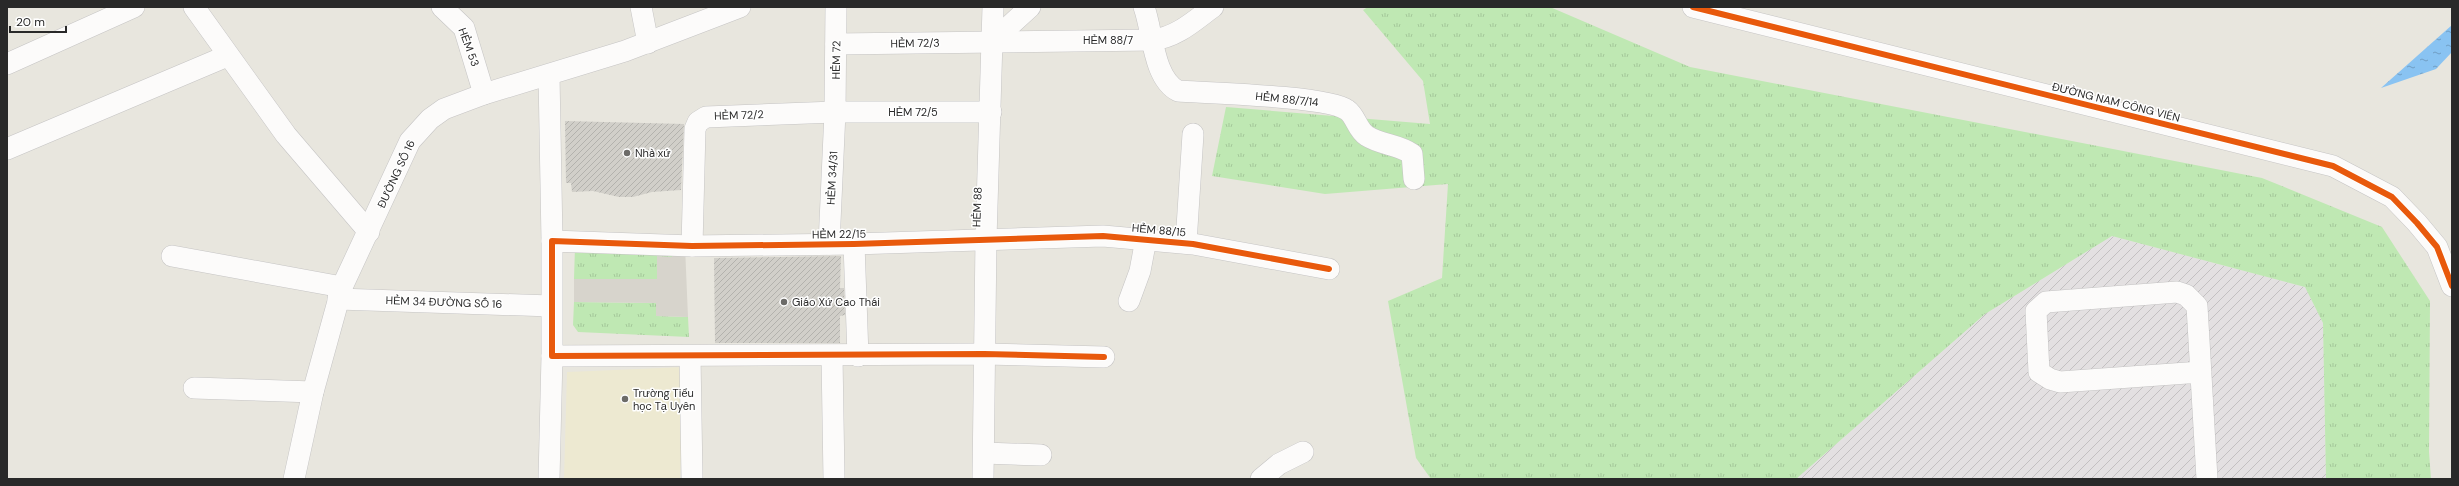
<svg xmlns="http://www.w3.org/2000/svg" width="2459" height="486" viewBox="0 0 2459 486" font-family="'DM Sans',sans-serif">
  <defs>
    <pattern id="industrial-furrows" width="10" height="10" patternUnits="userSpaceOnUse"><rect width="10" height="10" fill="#e3e0e1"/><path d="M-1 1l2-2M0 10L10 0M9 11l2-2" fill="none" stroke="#c3c0c1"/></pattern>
    <pattern id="grass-tufts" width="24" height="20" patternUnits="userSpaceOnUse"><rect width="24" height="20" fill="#bfe8b3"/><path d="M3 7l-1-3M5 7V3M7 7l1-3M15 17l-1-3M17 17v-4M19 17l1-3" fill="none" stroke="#a4c79a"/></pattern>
    <pattern id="water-ripples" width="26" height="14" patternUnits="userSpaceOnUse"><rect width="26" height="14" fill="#89c3f2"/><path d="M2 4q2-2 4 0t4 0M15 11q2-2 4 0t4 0" fill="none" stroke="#709ec4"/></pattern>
    <pattern id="building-hatch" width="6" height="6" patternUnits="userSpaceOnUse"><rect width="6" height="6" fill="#d1cfc9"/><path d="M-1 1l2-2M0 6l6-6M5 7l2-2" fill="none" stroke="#b3b2ad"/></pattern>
  </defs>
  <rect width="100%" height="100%" fill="#e8e6de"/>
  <path fill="url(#industrial-furrows)" d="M 2112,236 L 2305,287 L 2323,323 L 2326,479 L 1796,479 L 1985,314 Z"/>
  <path fill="#ede9d1" d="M 685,367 L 680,479 L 564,479 L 567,372 Z"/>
  <g fill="url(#grass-tufts)">
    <path d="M 1368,7 L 1550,7 L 1690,67 L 2262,178 L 2382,227 L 2430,301 L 2429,452 L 2431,479 L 2326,479 L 2323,323 L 2305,287 L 2112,236 L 1985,314 L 1796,479 L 1431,479 L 1416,458 L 1388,301 L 1442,278 L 1448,184 L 1325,194 L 1212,176 L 1226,107 L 1430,124 L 1423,81 L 1363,10 Z"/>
    <path d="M 575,246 L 673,246 L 672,257 L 657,279 L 574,279 Z"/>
    <path d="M 574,302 L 656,303 L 657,316 L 688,317 L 689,337 L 578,332 L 573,325 Z"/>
  </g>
  <path fill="#d7d4cc" d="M 673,246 L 685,246 L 688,317 L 656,316 L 656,303 L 574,302 L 574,279 L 657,279 L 657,256 L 672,257 Z"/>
  <path fill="url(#water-ripples)" d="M 2452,25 L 2452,52 L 2436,69 L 2381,88 Z"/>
  <g fill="url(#building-hatch)">
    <path d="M 565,121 L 684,124 L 681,190 L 652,192 L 633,197 L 619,197 L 593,191 L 572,192 L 571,183 L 566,183 Z"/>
    <path d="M 841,256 L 840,288 L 844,288 L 845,315 L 840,316 L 840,343 L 715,343 L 714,258 Z"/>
  </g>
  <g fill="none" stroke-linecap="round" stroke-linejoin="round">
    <g stroke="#c5c4c4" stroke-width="22">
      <g id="minor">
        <path d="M 194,7 L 286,135 L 369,232"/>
        <path d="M 442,7 L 464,28 L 484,94"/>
        <path d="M 641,7 L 648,43"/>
        <path d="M 1144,7 C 1153,32 1153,78 1178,91 C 1208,93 1328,96 1347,110 C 1356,116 1357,130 1367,136 C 1381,145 1398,144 1412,154 L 1414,179"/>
        <path d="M 1693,7 L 2333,166 L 2392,197 L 2417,223 L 2437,247 L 2452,286"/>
        <path d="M 993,41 L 1030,7"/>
        <path d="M 836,44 L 1153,40 C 1177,37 1194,21 1213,7"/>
        <path d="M 7,64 L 134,7"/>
        <path d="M 549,75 L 552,241"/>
        <path d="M 7,149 L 227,56"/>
        <path d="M 1186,243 L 1193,134"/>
        <path d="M 829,244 L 835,112 L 836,7"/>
        <path d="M 854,244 L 858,356"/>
        <path d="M 692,246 L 695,129 L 698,122 L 706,117 L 835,112 L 991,112"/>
        <path d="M 172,256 L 342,287"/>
        <path d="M 338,299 L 551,306"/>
        <path d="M 1129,301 L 1140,271 L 1146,239"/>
        <path d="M 690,356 L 692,479"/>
        <path d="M 832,356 L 834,479"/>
        <path d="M 1104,357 L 984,354 L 552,356 L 552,241 L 692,246 L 854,244 L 1103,236 L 1193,244 L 1329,269"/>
        <path d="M 2201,372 L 2060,382 L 2050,379 L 2039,372 L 2036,311 L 2046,302 L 2177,292 L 2186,295 L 2197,306 L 2207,479"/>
        <path d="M 194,388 L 313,392"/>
        <path d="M 984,453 L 1041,455"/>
        <path d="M 294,479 L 313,392 L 342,287 L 410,141 L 430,119 L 444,109 L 484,94 L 625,51 L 740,7"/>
        <path d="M 549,479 L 552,356"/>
        <path d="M 983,479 L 986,239 L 993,7"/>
        <path d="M 1261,479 L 1279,464 L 1303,452"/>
      </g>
    </g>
    <use href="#minor" stroke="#fcfbfa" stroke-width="21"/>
    <g stroke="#fff" stroke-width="8">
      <g id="cycleway">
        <path d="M 1693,7 L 2333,166 L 2392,197 L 2417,223 L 2437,247 L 2452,286"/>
        <path d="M 1104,357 L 984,354 L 552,356 L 552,241 L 692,246 L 854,244 L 1103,236 L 1193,244 L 1329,269"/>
      </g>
    </g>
    <use href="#cycleway" stroke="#e8590c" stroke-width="6"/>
  </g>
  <g fill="#6c6b68" stroke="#fff" stroke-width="1.5">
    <circle cx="627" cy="153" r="4"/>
    <circle cx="784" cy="302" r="4"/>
    <circle cx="625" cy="399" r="4"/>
  </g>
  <g text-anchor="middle" stroke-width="3" stroke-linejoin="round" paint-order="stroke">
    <g font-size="11" fill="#292929" stroke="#fff">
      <text x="1108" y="44">HẺM 88/7</text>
      <text transform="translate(915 43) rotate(-1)" y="4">HẺM 72/3</text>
      <text transform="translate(469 47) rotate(70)" y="4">HẺM 53</text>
      <text transform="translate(836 60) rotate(-89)" y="4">HẺM 72</text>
      <text transform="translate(1287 99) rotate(6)" y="4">HẺM 88/7/14</text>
      <text transform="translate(2116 102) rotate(14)" y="4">ĐƯỜNG NAM CÔNG VIÊN</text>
      <text x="913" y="116">HẺM 72/5</text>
      <text transform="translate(739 115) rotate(-2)" y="4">HẺM 72/2</text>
      <text transform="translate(396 174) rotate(-65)" y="4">ĐƯỜNG SỐ 16</text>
      <text transform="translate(832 178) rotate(-87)" y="4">HẺM 34/31</text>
      <text transform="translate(977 207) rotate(-88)" y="4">HẺM 88</text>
      <text transform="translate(1159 230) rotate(5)" y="4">HẺM 88/15</text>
      <text transform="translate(839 234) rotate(-1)" y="4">HẺM 22/15</text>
      <text transform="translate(444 302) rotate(2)" y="4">HẺM 34 ĐƯỜNG SỐ 16</text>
    </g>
    <g font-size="11" fill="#292929" stroke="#fff" text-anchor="start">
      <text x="635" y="157">Nhà xứ</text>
      <text x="792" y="306">Giáo Xứ Cao Thái</text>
      <text x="633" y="397">Trường Tiểu<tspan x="633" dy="13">học Tạ Uyên</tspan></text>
    </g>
  </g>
  <rect width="2459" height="486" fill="none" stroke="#292929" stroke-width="16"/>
  <path d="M10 26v6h56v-6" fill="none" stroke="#292929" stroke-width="2"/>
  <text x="16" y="26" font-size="12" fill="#292929" stroke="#ffffff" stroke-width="3" paint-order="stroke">20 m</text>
</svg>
